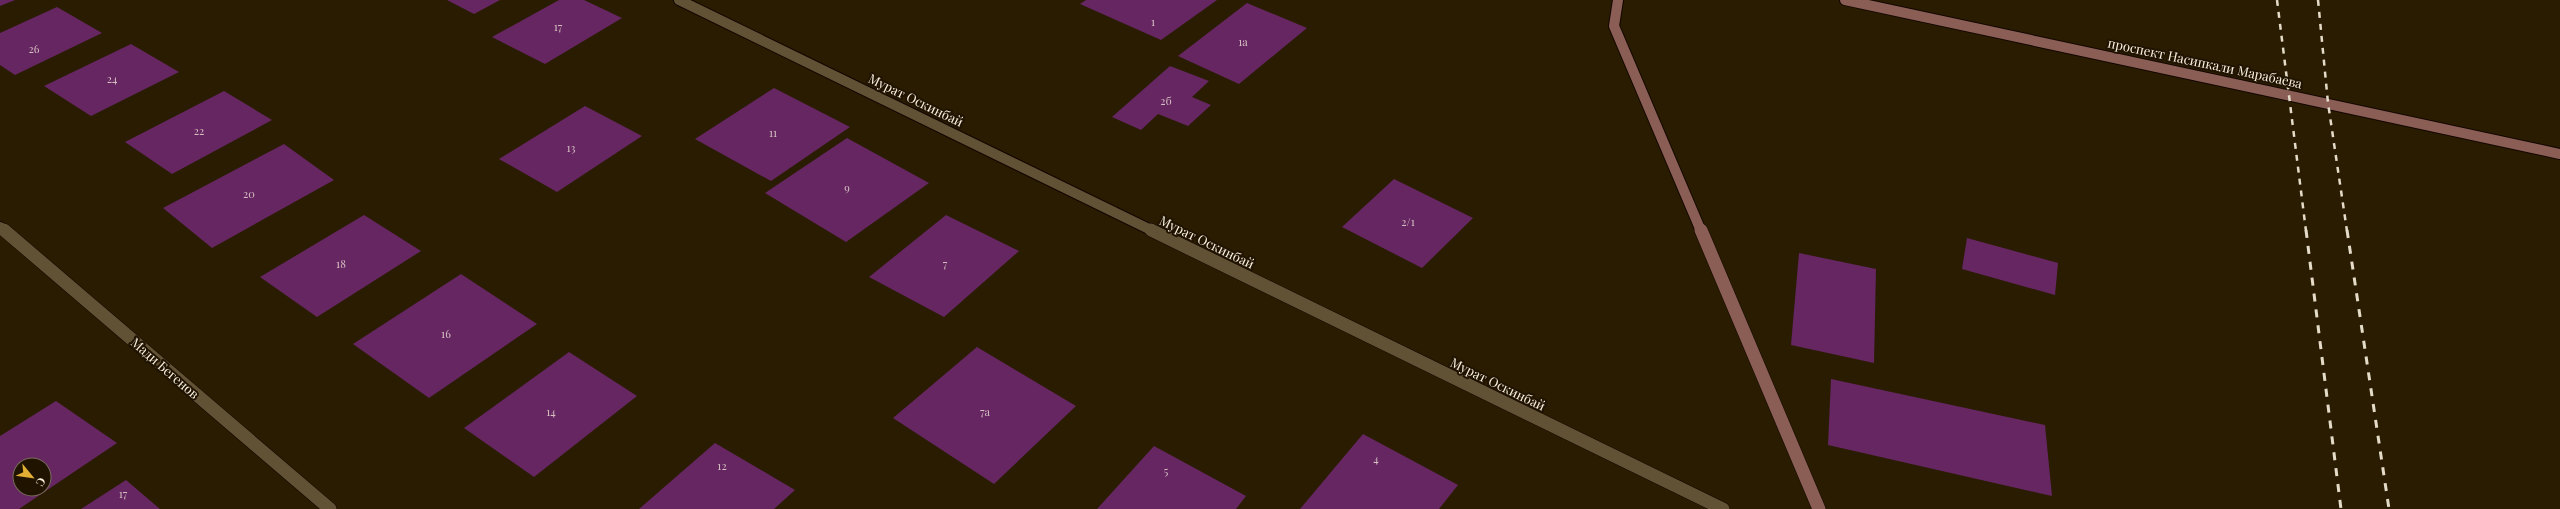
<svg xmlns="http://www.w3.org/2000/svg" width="2560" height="509" viewBox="0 0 2560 509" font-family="'Playfair Display',serif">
  <rect width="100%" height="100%" fill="#2a1c01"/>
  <g fill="#652662" fill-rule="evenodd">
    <path d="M 0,0 L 15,0 L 0,6 Z"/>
    <path d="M 447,0 L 500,0 L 474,14 Z"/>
    <path d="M 559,0 L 584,0 L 622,18 L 545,64 L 492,37 Z"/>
    <path d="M 1086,0 L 1217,0 L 1161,40 L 1080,4 Z"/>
    <path d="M 1247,3 L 1307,28 L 1239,84 L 1178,56 Z"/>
    <path d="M 57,7 L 102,33 L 15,75 L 0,65 L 0,33 Z"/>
    <path d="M 131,44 L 179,72 L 91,116 L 44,86 Z"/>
    <path d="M 1170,66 L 1209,81 L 1192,97 L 1211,105 L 1188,126 L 1158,114 L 1141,130 L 1112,117 Z"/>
    <path d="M 774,88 L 850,127 L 771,181 L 695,139 Z"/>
    <path d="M 224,91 L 272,120 L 172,174 L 125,142 Z"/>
    <path d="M 585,106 L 642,136 L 557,192 L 499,159 Z"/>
    <path d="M 847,138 L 929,183 L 846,242 L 765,193 Z"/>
    <path d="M 284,144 L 334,180 L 212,248 L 163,208 Z"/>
    <path d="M 1394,179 L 1473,218 L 1422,268 L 1342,227 Z"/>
    <path d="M 364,215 L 421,251 L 317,317 L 260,277 Z"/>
    <path d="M 946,215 L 1019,251 L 944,317 L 869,277 Z"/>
    <path d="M 1967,238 L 2058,263 L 2055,295 L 1962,269 Z"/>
    <path d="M 1799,253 L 1876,269 L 1874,363 L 1791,345 Z"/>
    <path d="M 461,274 L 537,324 L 429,398 L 353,344 Z"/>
    <path d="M 977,347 L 1076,406 L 994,484 L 893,418 Z"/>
    <path d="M 569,352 L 637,396 L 534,477 L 464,428 Z"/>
    <path d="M 1831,379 L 2045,425 L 2052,496 L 1828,445 Z"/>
    <path d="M 56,401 L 117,443 L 19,509 L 0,509 L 0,436 ZM 20,465 L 44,465 L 44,489 L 20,489 Z"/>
    <path d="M 1363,434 L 1458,485 L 1439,509 L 1300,509 Z"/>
    <path d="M 715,443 L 795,490 L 774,509 L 639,509 Z"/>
    <path d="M 1154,446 L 1246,496 L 1236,509 L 1097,509 Z"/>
    <path d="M 126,480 L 160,509 L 81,509 Z"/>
  </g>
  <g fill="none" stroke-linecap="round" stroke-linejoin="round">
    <g stroke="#120600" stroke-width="12">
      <g id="street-far1">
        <path d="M 679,0 L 1153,231"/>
        <path d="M 0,227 L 5,231"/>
      </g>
    </g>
    <g stroke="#120600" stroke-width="14">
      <g id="street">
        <path d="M 4,230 L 330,509"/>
        <path d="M 1151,230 L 1723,509"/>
      </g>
    </g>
    <g stroke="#120600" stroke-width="12">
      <g id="secondary-far1">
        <path d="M 1618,0 L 1614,26 L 1701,231"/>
        <path d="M 1845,0 L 2560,154"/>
      </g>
    </g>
    <g stroke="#120600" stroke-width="14">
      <path id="secondary" d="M 1701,230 L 1819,509"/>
    </g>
    <use href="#street-far1" stroke="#615235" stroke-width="10"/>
    <use href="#street" stroke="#615235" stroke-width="13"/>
    <use href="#secondary-far1" stroke="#8a5e54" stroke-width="10"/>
    <use href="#secondary" stroke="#8a5e54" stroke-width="13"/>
    <g stroke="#e4dbc8" stroke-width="2.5" stroke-dasharray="6 6" stroke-linecap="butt">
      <path d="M 2277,0 L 2306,231"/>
      <path d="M 2318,0 L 2328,103 L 2347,231"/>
    </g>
    <g stroke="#e4dbc8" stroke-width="3" stroke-dasharray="8 8" stroke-linecap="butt">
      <path d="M 2306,230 L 2341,509"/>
      <path d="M 2347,230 L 2389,509"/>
    </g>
  </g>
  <g text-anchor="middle" stroke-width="4" stroke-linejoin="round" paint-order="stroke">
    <g font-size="11" fill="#d6bfc1">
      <text x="1153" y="26">1</text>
      <text x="558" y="31">17</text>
      <text x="1243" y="46">1а</text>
      <text x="34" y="53">26</text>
      <text x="112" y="83">24</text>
      <text x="1166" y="105">2б</text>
      <text x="199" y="135">22</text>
      <text x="773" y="137">11</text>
      <text x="571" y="152">13</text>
      <text x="847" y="192">9</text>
      <text x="249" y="198">20</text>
      <text x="1408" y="226">2/1</text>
      <text x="341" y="268">18</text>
      <text x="945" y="268">7</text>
      <text x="446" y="338">16</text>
      <text x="551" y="416">14</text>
      <text x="985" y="416">7а</text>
      <text x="1376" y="463">4</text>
      <text x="722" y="470">12</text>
      <text x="1166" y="475">5</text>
      <text x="123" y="498">17</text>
    </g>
    <g font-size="13" fill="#fbf2e1" stroke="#201300">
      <text transform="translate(2205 63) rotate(12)" y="5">проспект Насипкали Марабаева</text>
      <text transform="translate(916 100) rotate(26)" y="5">Мурат Оскинбай</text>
      <text transform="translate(1207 242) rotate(26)" y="5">Мурат Оскинбай</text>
      <text transform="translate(165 368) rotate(41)" y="5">Мади Бегенов</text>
      <text transform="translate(1498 384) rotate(26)" y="5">Мурат Оскинбай</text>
    </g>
  </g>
  <g transform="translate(32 477) rotate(119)"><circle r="19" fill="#201300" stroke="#786c5a"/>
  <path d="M0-3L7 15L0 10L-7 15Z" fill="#e1af34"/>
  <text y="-6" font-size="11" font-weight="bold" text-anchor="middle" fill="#fbf2e1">С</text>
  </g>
</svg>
